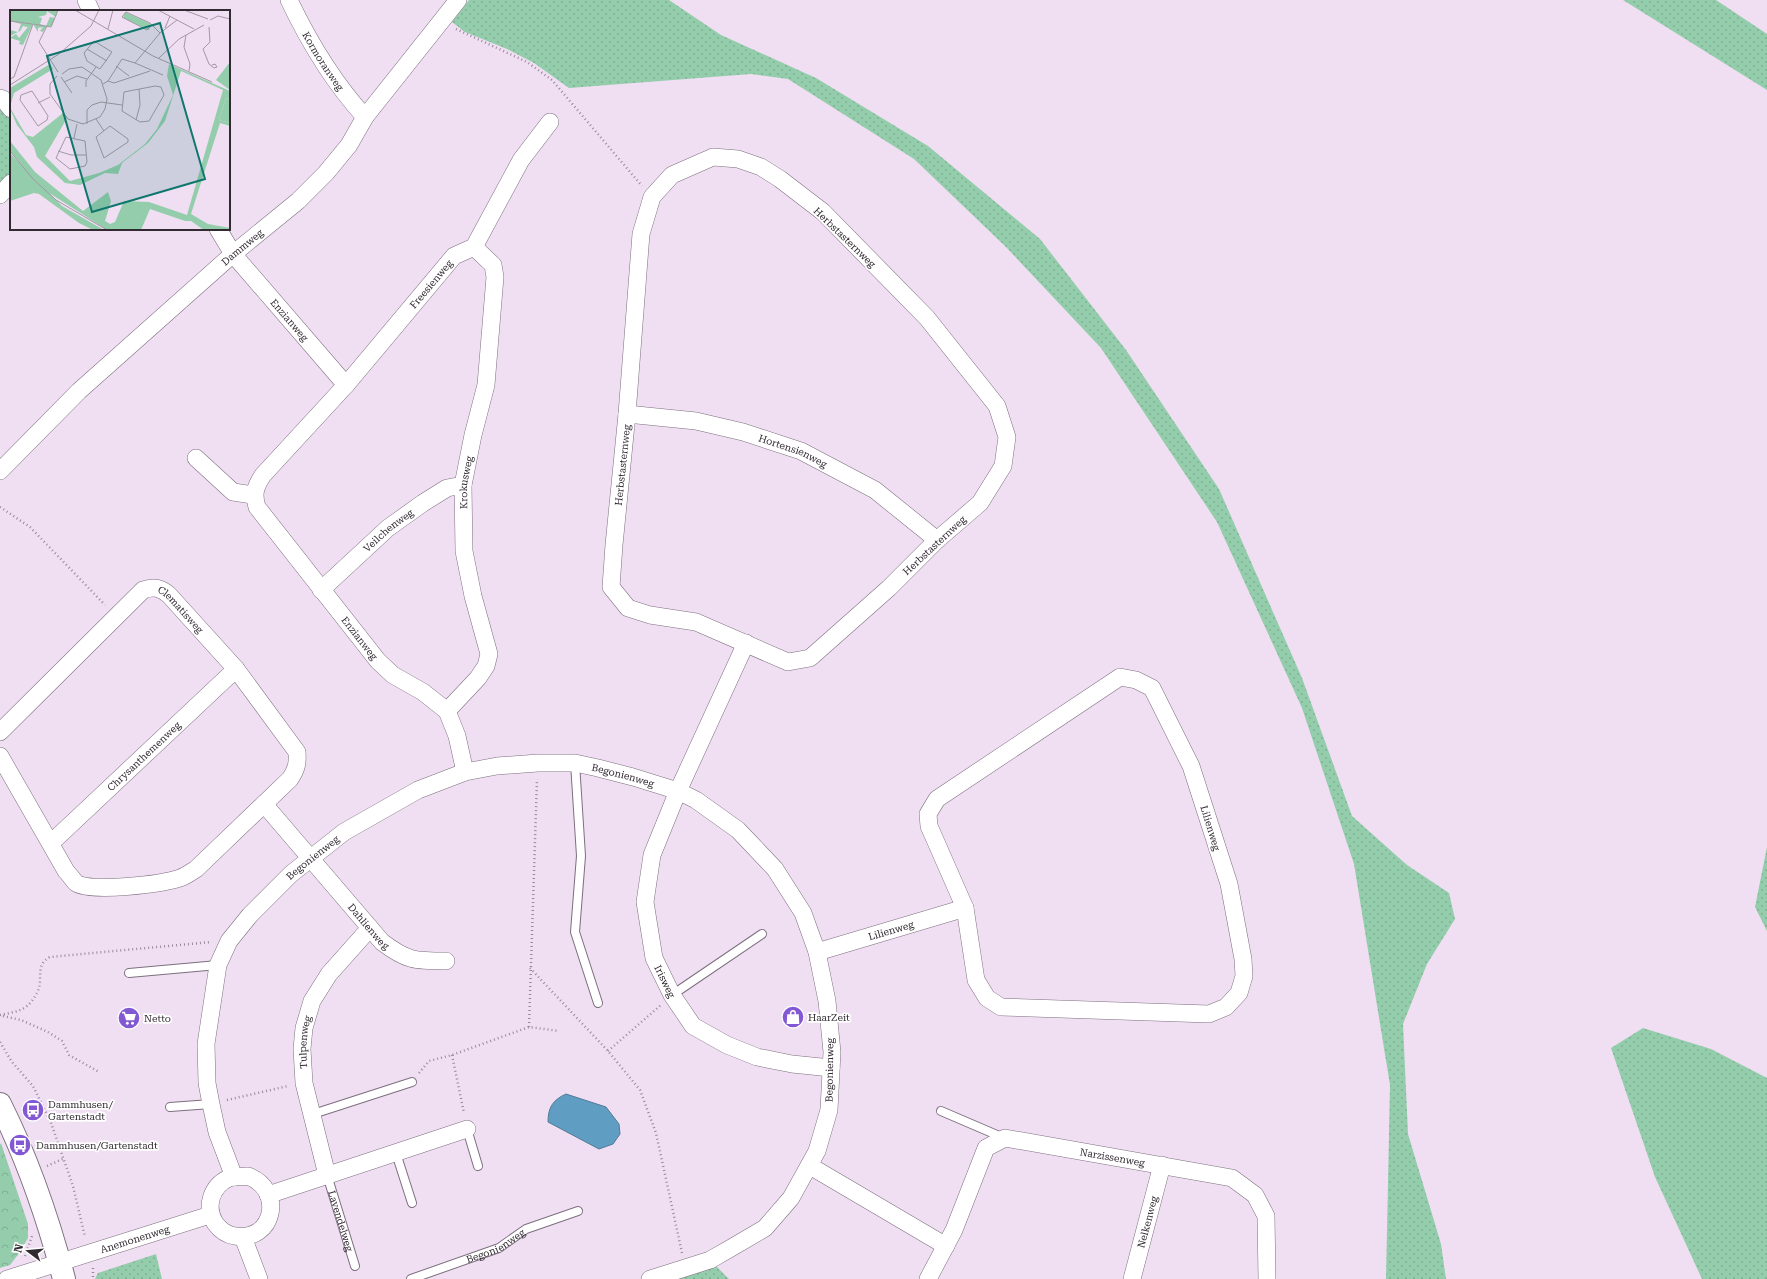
<svg xmlns="http://www.w3.org/2000/svg" width="1767" height="1279" viewBox="0 0 1767 1279" font-family="'Roboto Serif',serif">
  <defs>
    <pattern id="grass-dots" width="8" height="8" patternUnits="userSpaceOnUse"><rect width="8" height="8" fill="#94cdac"/><path d="M2 2h.1M6 6h.1" fill="none" stroke="#80b094" stroke-width="1.8" stroke-linecap="round"/></pattern>
    <pattern id="forest-crowns" width="20" height="18" patternUnits="userSpaceOnUse"><rect width="20" height="18" fill="#94cdac"/><path d="M2 6a3 3 0 1 1 6 0M12 15a3 3 0 1 1 6 0" fill="none" stroke="#80b094"/></pattern>
  </defs>
  <rect width="100%" height="100%" fill="#f0dff2"/>
  <g fill="url(#grass-dots)">
    <path d="M 469,0 L 669,0 L 721,35 L 816,78 L 928,146 L 1040,239 L 1126,350 L 1219,489 L 1302,678 L 1352,816 L 1407,865 L 1449,893 L 1455,919 L 1427,964 L 1403,1024 L 1408,1134 L 1441,1244 L 1446,1279 L 1386,1279 L 1390,1085 L 1354,864 L 1302,708 L 1217,522 L 1101,348 L 1006,247 L 914,159 L 788,79 L 751,74 L 569,88 L 534,63 L 507,49 L 465,32 L 452,22 Z"/>
    <path d="M 1623,0 L 1716,0 L 1767,34 L 1767,90 Z"/>
    <path d="M 0,98 L 11,109 L 11,183 L 0,195 Z"/>
    <path d="M 1767,847 L 1767,931 L 1755,907 Z"/>
    <path d="M 1643,1028 L 1711,1049 L 1767,1078 L 1767,1279 L 1702,1279 L 1655,1177 L 1611,1048 Z"/>
    <path d="M 156,1254 L 162,1279 L 95,1279 L 98,1273 Z"/>
    <path d="M 710,1260 L 729,1279 L 650,1279 Z"/>
  </g>
  <path fill="url(#forest-crowns)" d="M 1,1143 L 28,1224 L 28,1238 L 20,1252 L 10,1265 L 0,1268 L 0,1145 Z"/>
  <path fill="#609dc2" stroke="#527a96" d="M 566,1094 L 606,1107 L 619,1124 L 620,1134 L 613,1144 L 599,1149 L 548,1122 C 548,1107 553,1100 566,1094 Z"/>
  <g fill="none" stroke-linecap="round" stroke-linejoin="round">
    <g stroke="#7d6f7f" stroke-width="10">
      <g id="lane">
        <path d="M 575,763 L 581,856 L 575,932 L 598,1003"/>
        <path d="M 129,973 L 218,965"/>
        <path d="M 672,995 L 762,934"/>
        <path d="M 170,1107 L 211,1104"/>
        <path d="M 941,1111 L 1004,1138"/>
        <path d="M 313,1114 L 412,1082"/>
        <path d="M 467,1129 L 478,1166"/>
        <path d="M 396,1153 L 412,1203"/>
        <path id="s1" d="M 327,1175 L 355,1266"/>
        <path id="s2" d="M 411,1279 L 499,1248 L 526,1229 L 578,1211"/>
      </g>
    </g>
    <g stroke="#7d6f7f" stroke-width="18">
      <g id="street">
        <path d="M 86,0 L 91,11"/>
        <path id="s3" d="M 289,0 C 309,42 333,82 365,117"/>
        <path d="M 0,98 L 3,99 L 11,109"/>
        <path d="M 713,157 L 738,159 L 761,167 L 780,179 L 823,212 L 927,318 L 997,406 L 1007,437 L 1003,466 L 980,503 L 937,540 L 889,588 L 810,658 L 788,662 L 696,622 L 650,615 L 628,608 L 611,587 L 614,545 L 627,414 L 641,234 L 652,197 L 672,175 Z"/>
        <path d="M 0,195 L 11,183"/>
        <path id="s4" d="M 218,229 L 233,254 L 346,385 L 263,475 C 255,487 253,494 257,507 L 378,661 L 393,675 L 423,692 L 447,711 L 457,736 L 465,772"/>
        <path id="s5" d="M 346,385 L 454,256 L 474,247 L 521,160 L 550,122"/>
        <path id="s6" d="M 627,414 L 696,421 L 743,432 L 801,451 L 875,490 L 937,540"/>
        <path d="M 196,458 L 233,492 L 253,495"/>
        <path id="s7" d="M 0,471 L 79,391 L 233,254 L 298,201 L 326,173 L 349,145 L 365,117 L 458,0"/>
        <path id="s8" d="M 321,590 L 388,528 L 423,503 L 447,488 L 463,485"/>
        <path id="s9" d="M 746,643 L 678,791 L 652,855 L 645,902 L 654,958 L 672,995 L 693,1026 L 727,1045 L 757,1057 L 792,1064 L 831,1068"/>
        <path d="M 1120,677 L 1136,680 L 1152,688 L 1191,766 L 1229,884 L 1243,959 L 1244,976 L 1239,993 L 1226,1007 L 1209,1014 L 1001,1007 L 987,998 L 976,980 L 965,908 L 929,826 L 928,814 L 937,799 Z"/>
        <path id="s10" d="M 447,711 L 478,678 L 486,666 L 489,654 L 473,596 L 464,551 L 463,485 L 473,435 L 486,385 L 495,277 L 493,265 L 474,247"/>
        <path id="s11" d="M 0,732 L 143,590 C 154,586 161,588 169,595 L 236,669 L 297,752 C 298,764 296,770 290,779 L 196,869 C 191,872 186,876 180,878 C 162,884 91,893 76,883 C 73,880 69,874 66,871 L 0,756"/>
        <path id="s12" d="M 264,804 L 382,942 C 407,961 415,961 446,961"/>
        <path id="s13" d="M 51,843 L 236,669"/>
        <path id="s14" d="M 817,952 L 965,908"/>
        <path d="M 810,1166 L 946,1246"/>
        <path id="s15" d="M 327,1175 L 304,1083 L 302,1049 L 304,1028 L 312,1001 L 329,974 L 370,928"/>
        <path d="M 248,1176 C 285,1190 274,1242 235,1236 C 227,1235 220,1230 215,1223 C 205,1207 211,1186 229,1178 C 235,1176 242,1177 248,1176 Z"/>
        <path id="s16" d="M 234,1177 L 217,1132 L 211,1104 L 207,1083 L 206,1044 L 218,965 L 229,941 L 250,915 L 291,874 L 344,832 L 418,790 L 465,772 L 497,766 L 538,763 L 575,763 L 598,768 L 633,777 L 678,791 L 696,800 L 738,830 L 775,869 L 803,913 L 817,952 L 827,1001 L 832,1052 L 829,1110 L 817,1151 L 791,1198 L 765,1228 L 731,1248 L 710,1260 L 650,1279"/>
        <path d="M 268,1195 L 467,1129"/>
        <path d="M 243,1237 L 259,1279"/>
        <path id="s17" d="M 7,1279 L 210,1215"/>
        <path id="s18" d="M 928,1279 L 954,1230 L 986,1148 L 1005,1138 L 1232,1178 L 1255,1195 L 1266,1216 L 1267,1279"/>
        <path id="s19" d="M 1132,1279 L 1162,1165"/>
      </g>
    </g>
    <g stroke="#7d6f7f" stroke-width="24">
      <path id="secondary" d="M 0,1104 C 28,1160 48,1218 64,1279"/>
    </g>
    <g stroke="#978a98" stroke-width="2.5" stroke-dasharray="1 3" stroke-linecap="butt">
      <path d="M 456,29 L 527,62 L 552,80 L 642,186"/>
      <path d="M 0,507 L 30,527 L 105,605"/>
      <path d="M 530,968 L 608,1051 L 640,1090 L 656,1133 L 682,1253"/>
      <path d="M 0,1015 C 9,1013 19,1012 27,1006 C 32,1002 37,994 39,988 C 42,977 36,964 50,957 L 211,942"/>
      <path d="M 3,1016 L 21,1020 L 48,1032 L 62,1041 L 69,1055 L 99,1072"/>
      <path d="M 529,1027 L 537,779"/>
      <path d="M 0,1042 L 12,1062 L 33,1086 L 51,1123 L 73,1186 L 85,1237"/>
      <path d="M 608,1051 L 661,1005"/>
      <path d="M 452,1055 L 464,1113"/>
      <path d="M 419,1073 L 429,1061 L 452,1055 L 529,1027 L 559,1031"/>
      <path d="M 227,1100 L 288,1086"/>
      <path d="M 47,1166 L 65,1158"/>
      <path d="M 25,1256 L 32,1236"/>
      <path d="M 93,1268 L 93,1279"/>
    </g>
    <use href="#lane" stroke="#fff" stroke-width="8"/>
    <use href="#street" stroke="#fff" stroke-width="17"/>
    <use href="#secondary" stroke="#fff" stroke-width="22"/>
  </g>
  <defs>
    <g id="shop-disc" transform="scale(1.15)"><circle r="9.5" fill="#8259d3" stroke="#fff"/><path d="M-5-2.5h2.3a2.7 3.5 0 0 1 5.4 0H5L5.5 6h-11ZM-1.5-2.5h3a1.5 2.3 0 0 0-3 0Z" fill="#fff"/></g>
    <g id="supermarket-disc" transform="scale(1.15)"><circle r="9.5" fill="#8259d3" stroke="#fff"/><path d="M-6-5.5h2.5l.6 2H6L4.5 2H-2.5L-4.4-4H-6ZM-1.5 3.2a1.3 1.3 0 1 0 .1 0ZM3 3.2a1.3 1.3 0 1 0 .1 0Z" fill="#fff"/></g>
    <g id="bus-disc" transform="scale(1.15)"><circle r="9.5" fill="#8259d3" stroke="#fff"/><path d="M-5-6H5V4H4V6H2V4H-2V6H-4V4H-5ZM-3.5-4V0h7V-4ZM-3.5 1.2v1.5H-2V1.2ZM2 1.2v1.5H3.5V1.2Z" fill="#fff"/></g>
  </defs>
  <g fill-rule="evenodd">
    <use href="#shop-disc" x="793" y="1017"/>
    <use href="#supermarket-disc" x="129" y="1018"/>
    <use href="#bus-disc" x="33" y="1110"/>
    <use href="#bus-disc" x="20" y="1145"/>
  </g>
  <g text-anchor="middle" stroke-width="3.5" stroke-linejoin="round" paint-order="stroke">
    <g font-size="10" fill="#312a31" stroke="#fff">
      <text dy="4" stroke="none"><textPath href="#s3" startOffset="70">Kormoranweg</textPath></text>
      <text transform="translate(845 237) rotate(44)" y="4">Herbstasternweg</text>
      <text dy="4" stroke="none"><textPath href="#s7" startOffset="330">Dammweg</textPath></text>
      <text dy="4" stroke="none"><textPath href="#s5" startOffset="132">Freesienweg</textPath></text>
      <text dy="4" stroke="none"><textPath href="#s4" startOffset="116">Enzianweg</textPath></text>
      <text dy="4" stroke="none"><textPath href="#s6" startOffset="171">Hortensienweg</textPath></text>
      <text transform="translate(622 465) rotate(-84)" y="4">Herbstasternweg</text>
      <text dy="4" stroke="none"><textPath href="#s10" startOffset="247">Krokusweg</textPath></text>
      <text dy="4" stroke="none"><textPath href="#s8" startOffset="90">Veilchenweg</textPath></text>
      <text transform="translate(934 545) rotate(-43)" y="4">Herbstasternweg</text>
      <text dy="4" stroke="none"><textPath href="#s11" startOffset="248">Clematisweg</textPath></text>
      <text dy="4" stroke="none"><textPath href="#s4" startOffset="525">Enzianweg</textPath></text>
      <text dy="4" stroke="none"><textPath href="#s13" startOffset="127">Chrysanthemenweg</textPath></text>
      <text dy="4" stroke="none"><textPath href="#s16" startOffset="698">Begonienweg</textPath></text>
      <text transform="translate(1211 828) rotate(73)" y="4">Lilienweg</text>
      <text dy="4" stroke="none"><textPath href="#s16" startOffset="362">Begonienweg</textPath></text>
      <text dy="4" stroke="none"><textPath href="#s12" startOffset="161">Dahlienweg</textPath></text>
      <text dy="4" stroke="none"><textPath href="#s14" startOffset="77">Lilienweg</textPath></text>
      <text dy="4" stroke="none"><textPath href="#s9" startOffset="362">Irisweg</textPath></text>
      <text dy="4" stroke="none"><textPath href="#s15" startOffset="136">Tulpenweg</textPath></text>
      <text transform="translate(829 1070) rotate(-89)" y="4">Begonienweg</text>
      <text dy="4" stroke="none"><textPath href="#s18" startOffset="274">Narzissenweg</textPath></text>
      <text dy="4" stroke="none"><textPath href="#s1" startOffset="48">Lavendelweg</textPath></text>
      <text dy="4" stroke="none"><textPath href="#s19" startOffset="59">Nelkenweg</textPath></text>
      <text dy="4" stroke="none"><textPath href="#s17" startOffset="134">Anemonenweg</textPath></text>
      <text dy="4" stroke="none"><textPath href="#s2" startOffset="91">Begonienweg</textPath></text>
    </g>
    <g font-size="10" fill="#312a31" stroke="#fff" text-anchor="start">
      <text x="808" y="1021">HaarZeit</text>
      <text x="144" y="1022">Netto</text>
      <text x="48" y="1108">Dammhusen/<tspan x="48" dy="12">Gartenstadt</tspan></text>
      <text x="36" y="1149">Dammhusen/Gartenstadt</text>
    </g>
  </g>
  <g transform="translate(10 10)">
    <rect width="220" height="220" fill="#f0dff2"/>
    <path d="M 0,0 L 48,0 L 46,7 L 37,1 L 36,5 L 28,7 L 32,8 L 30,14 L 36,16 L 40,7 L 45,8 L 42,16 L 37,16 L 33,22 L 30,21 L 33,17 L 28,18 L 28,22 L 23,14 L 21,18 L 13,16 L 10,21 L 0,26 L 0,20 L 8,22 L 11,14 L 0,11 ZM 115,2 L 141,14 L 139,20 L 113,8 ZM 40,54 L 43,59 L 4,83 L 0,97 L 2,101 L 16,125 L 23,127 L 53,103 L 57,108 L 35,146 L 60,171 L 89,163 L 108,155 L 135,134 L 147,119 L 163,85 L 157,66 L 159,54 L 220,81 L 220,89 L 216,88 L 209,110 L 220,113 L 220,116 L 210,113 L 181,204 L 198,214 L 220,218 L 220,220 L 194,220 L 181,211 L 175,211 L 140,199 L 131,220 L 97,220 L 33,179 L 0,141 L 0,131 L 25,162 L 73,201 L 98,182 L 101,191 L 95,211 L 100,214 L 105,212 L 114,191 L 139,192 L 177,205 L 213,80 L 171,61 L 155,111 L 138,133 L 112,153 L 108,164 L 95,163 L 70,175 L 55,173 L 27,147 L 24,137 L 7,115 L 0,99 L 0,78 ZM 0,143 L 52,196 L 94,220 L 83,220 L 69,213 L 29,184 L 24,183 L 0,191 Z" fill="#94cdac"/>
    <path d="M 18,17 L 21,18 L 13,35 L 9,34 L 10,31 L 0,28 L 6,24 L 9,28 Z" fill="#94cdac"/>
    <path d="M 220,52 L 220,80 L 206,70 ZM 216,88 L 220,89 L 220,113 L 209,110 Z" fill="#94cdac"/>
    <path fill="none" stroke="#a497a5" stroke-width="1" d="M 65,0 L 143,46 L 202,72M 148,0 L 184,19M 174,0 L 198,9M 200,10 L 208,6 L 220,9M 0,11 L 22,14M 37,16 L 29,32 L 48,62M 141,16 L 137,20 L 112,7 L 116,2 L 140,13 L 150,23M 199,17 L 200,32 L 193,39 L 199,54 L 204,58 L 207,57 L 205,54 L 202,55M 155,18 L 160,6M 98,19 L 103,0M 176,25 L 174,37 L 180,54 L 179,61M 84,31 L 102,42 L 90,59 L 77,51 L 74,43 ZM 77,39 L 97,51M 149,48 L 169,29 L 194,15M 125,53 L 153,65M 106,56 L 119,66M 47,66 L 40,74 L 40,84 L 58,109 L 73,114 L 90,107 L 95,99 L 97,89 L 91,70 L 72,57 L 59,59 L 52,64M 51,67 L 62,83M 0,69 L 4,67 L 23,14 L 41,17 L 48,0M 98,71 L 104,73 L 140,61M 54,72 L 67,66 L 77,69M 93,74 L 98,71 L 112,49 L 125,53 L 150,23 L 167,10M 0,75 L 49,44 L 81,16 L 89,0M 145,76 L 151,77 L 154,85 L 139,111 L 130,112 L 112,101 L 114,82 ZM 76,77 L 76,71 L 86,57M 22,81 L 38,106 L 37,110 L 28,116 L 10,90 L 11,85 ZM 28,93 L 40,87M 86,109 L 94,121M 126,110 L 130,95 L 129,79M 77,114 L 77,100 L 82,95 L 91,92 L 112,95M 100,116 L 118,129 L 118,132 L 94,148 L 86,127 ZM 56,127 L 75,131 L 77,152 L 75,156 L 60,159 L 46,148 ZM 64,128 L 67,114M 0,141 L 23,169 L 46,190 L 97,220M 48,141 L 61,145 L 76,145"/>
    <path fill="#0f766e" fill-opacity="0.15" stroke="#0f766e" stroke-width="2" d="M 150,13 L 195,169 L 82,202 L 37,46 Z"/>
    <rect width="220" height="220" fill="none" stroke="#312a31" stroke-width="2"/>
  </g>
  <g transform="translate(28 1251) rotate(286)" stroke="#ffffff" stroke-width="3" paint-order="stroke">
  <path d="M0-3L7 15L0 10L-7 15Z" fill="#312a31"/>
  <text y="-6" font-size="11" font-weight="bold" text-anchor="middle" fill="#312a31">N</text>
  </g>
</svg>
